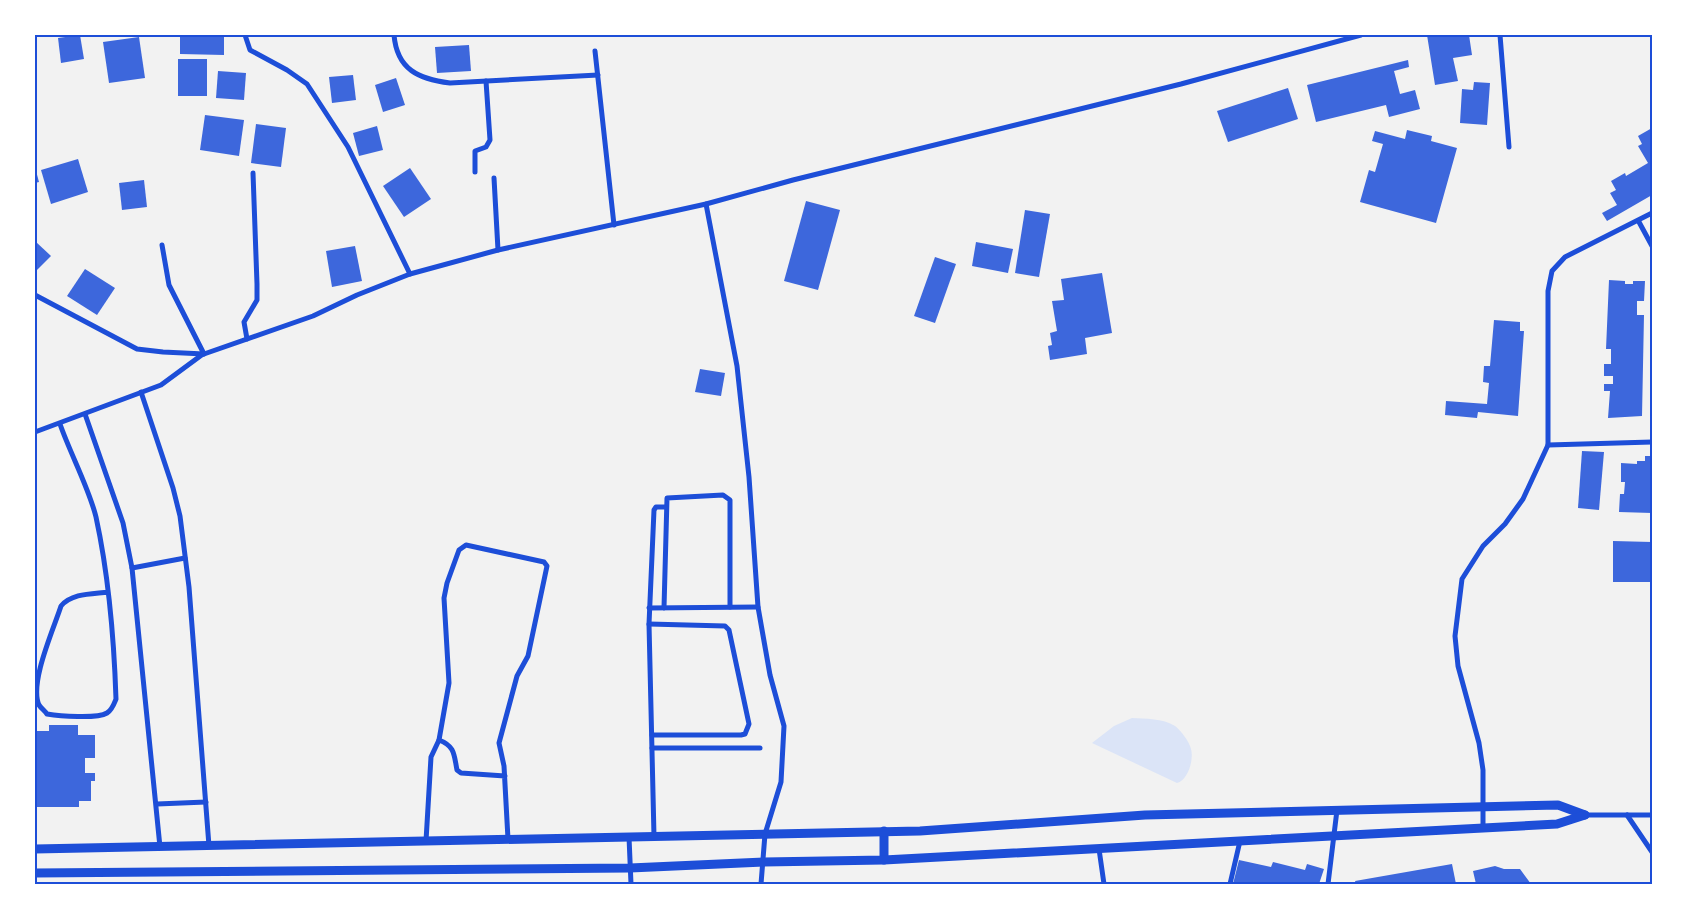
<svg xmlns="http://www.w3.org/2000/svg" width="1687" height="919" viewBox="0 0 1687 919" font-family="'Work Sans',sans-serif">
  <rect width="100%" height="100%" fill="#f2f2f2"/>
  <path fill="#dbe4f7" d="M 1132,718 C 1145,719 1163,718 1175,726 C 1181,731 1189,741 1191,749 C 1194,760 1188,780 1177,783 L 1092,743 L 1114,726 Z"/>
  <g fill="#3d67dc">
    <path d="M 80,35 L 84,59 L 61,63 L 58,38 Z"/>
    <path d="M 1427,35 L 1469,35 L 1472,55 L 1453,58 L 1458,81 L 1435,85 Z"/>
    <path d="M 139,37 L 145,78 L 109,83 L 103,42 Z"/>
    <path d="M 180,37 L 224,37 L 224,55 L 180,54 Z"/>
    <path d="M 469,45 L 471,71 L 437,73 L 435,47 Z"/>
    <rect x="178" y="59" width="29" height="37"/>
    <path d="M 1408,60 L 1409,67 L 1394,71 L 1400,94 L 1415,90 L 1420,109 L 1389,117 L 1386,105 L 1316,122 L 1307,85 Z"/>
    <path d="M 218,71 L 246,73 L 244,100 L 216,98 Z"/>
    <path d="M 353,75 L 356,100 L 332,103 L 329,77 Z"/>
    <path d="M 396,78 L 405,105 L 383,112 L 375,85 Z"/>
    <path d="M 1474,82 L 1490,83 L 1487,125 L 1460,123 L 1462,89 L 1473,90 Z"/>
    <path d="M 1288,88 L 1298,119 L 1228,142 L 1217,111 Z"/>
    <path d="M 205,115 L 244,120 L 239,156 L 200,150 Z"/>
    <path d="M 256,124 L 286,128 L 281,167 L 251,163 Z"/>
    <path d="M 377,126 L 383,150 L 359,156 L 353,133 Z"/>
    <path d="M 1652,128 L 1652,195 L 1607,221 L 1602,213 L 1617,205 L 1610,193 L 1616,190 L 1611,181 L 1625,173 L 1626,176 L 1648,163 L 1638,146 L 1642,144 L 1638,136 Z"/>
    <path d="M 1407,130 L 1432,136 L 1431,141 L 1457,148 L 1436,223 L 1360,202 L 1369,170 L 1375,172 L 1383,144 L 1372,141 L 1375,131 L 1405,139 Z"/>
    <path d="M 78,159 L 88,192 L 51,204 L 41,170 Z"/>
    <path d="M 35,167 L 39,182 L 35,183 Z"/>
    <path d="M 410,168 L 431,199 L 404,217 L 383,186 Z"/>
    <path d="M 144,180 L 147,207 L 122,210 L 119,183 Z"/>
    <path d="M 806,201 L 840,210 L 818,290 L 784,281 Z"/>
    <path d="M 1025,210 L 1050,214 L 1039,277 L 1015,273 Z"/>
    <path d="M 35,241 L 51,256 L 35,272 Z"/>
    <path d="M 976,242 L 1013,249 L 1008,273 L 972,266 Z"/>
    <path d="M 355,246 L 362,281 L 332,287 L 326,251 Z"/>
    <path d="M 935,257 L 956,264 L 935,323 L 914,316 Z"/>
    <path d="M 85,269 L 115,288 L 97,315 L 67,296 Z"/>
    <path d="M 1102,273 L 1112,333 L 1085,338 L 1087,354 L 1050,360 L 1048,346 L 1052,345 L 1050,333 L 1057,331 L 1052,301 L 1064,300 L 1061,279 Z"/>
    <path d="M 1609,280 L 1625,281 L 1625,284 L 1633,284 L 1633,281 L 1645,281 L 1644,301 L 1637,301 L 1637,315 L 1644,315 L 1642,416 L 1608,418 L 1610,391 L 1604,391 L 1604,384 L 1613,384 L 1613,376 L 1604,376 L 1604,364 L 1611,364 L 1611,349 L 1606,349 Z"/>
    <path d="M 1494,320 L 1520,322 L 1520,331 L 1524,331 L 1518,416 L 1478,412 L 1477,418 L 1445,415 L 1446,401 L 1487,404 L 1489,383 L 1483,382 L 1484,366 L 1490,366 Z"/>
    <path d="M 700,369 L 725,373 L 721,396 L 695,392 Z"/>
    <path d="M 1582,451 L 1604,452 L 1599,510 L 1578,508 Z"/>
    <path d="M 1645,456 L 1652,456 L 1652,513 L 1619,512 L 1620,494 L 1624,494 L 1625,482 L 1621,482 L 1621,463 L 1637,464 L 1637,461 L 1645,461 Z"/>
    <path d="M 1613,541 L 1652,542 L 1652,582 L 1613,582 Z"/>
    <path d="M 49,725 L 78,725 L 78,735 L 95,735 L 95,758 L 85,758 L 85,773 L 95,773 L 95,781 L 91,781 L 91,801 L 79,801 L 79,807 L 35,807 L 35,731 L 49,731 Z"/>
    <path d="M 1239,860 L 1271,867 L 1273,862 L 1305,870 L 1307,864 L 1324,869 L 1319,884 L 1233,884 Z"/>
    <path d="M 1452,864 L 1456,884 L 1356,884 L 1355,881 Z"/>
    <path d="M 1495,866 L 1504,869 L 1520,869 L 1531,884 L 1476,884 L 1473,871 Z"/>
  </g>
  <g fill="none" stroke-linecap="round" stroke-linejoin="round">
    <g stroke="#1d4ed8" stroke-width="5">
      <path d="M 245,35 L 250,50 L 287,70 L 307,84 L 348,147 L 410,274"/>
      <path d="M 394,35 C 397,70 419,79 450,83 L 598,75"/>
      <path d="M 1500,35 L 1509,147"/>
      <path d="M 595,51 L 614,225"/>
      <path d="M 475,172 L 475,151 L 486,147 L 490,140 L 486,81"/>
      <path d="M 494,178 L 498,250"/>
      <path d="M 706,204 L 737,366 L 749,477 L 758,607 L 770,675 L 784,726 L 781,782 L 765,834 L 761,884"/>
      <path d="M 1639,222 L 1652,246"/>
      <path d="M 162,245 L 169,285 L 204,354"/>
      <path d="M 35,295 L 137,349 L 163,352 L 204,354 L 313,316 L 357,295 L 410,274 L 498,250 L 706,204 L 793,180 L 1181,84 L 1361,35"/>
      <path d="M 247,339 L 244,322 L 257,300 L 257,284 L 253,173"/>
      <path d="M 141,392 L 173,488 L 180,516 L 189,587 L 209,846"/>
      <path d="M 85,414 L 123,523 L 132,568 L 160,847"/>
      <path d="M 60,424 C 70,453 89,488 96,517 C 109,577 114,638 116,699 C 114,704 112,710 107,713 C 97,719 59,716 47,714 C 45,711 41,708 39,705 C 29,683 54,628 61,606 C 72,593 92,594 108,592"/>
      <path d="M 35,432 L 161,385 L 203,354"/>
      <path d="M 1548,445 L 1652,442"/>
      <path d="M 132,568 L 185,558"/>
      <path d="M 649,608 L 758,607"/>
      <path d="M 664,608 L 667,498 L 723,495 L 730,500 L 730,607"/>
      <path d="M 649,624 L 725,626 L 729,630 L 749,724 L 745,734 L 741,735 L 652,735"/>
      <path d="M 652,748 L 760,748"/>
      <path d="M 505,776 L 461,773 L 457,770 C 454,755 455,746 439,740 L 449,683 L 444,598 L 447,583 L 459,550 L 466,545 L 544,562 L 547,566 L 528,656 L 517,676 L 499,743 L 504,766 L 508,839"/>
      <path d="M 157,804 L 206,802"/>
      <path d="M 1585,815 L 1652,815"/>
      <path d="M 1627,815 L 1652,852"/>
      <path d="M 1483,828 L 1483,770 L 1479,743 L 1458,666 L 1455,636 L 1462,579 L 1483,546 L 1505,524 L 1523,499 L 1548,445 L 1548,291 L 1552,271 L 1565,257 L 1652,213"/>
      <path d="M 654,836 L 649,624 L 654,510 L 656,507 L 665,507"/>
      <path d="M 629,837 L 631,884"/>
      <path d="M 426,841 L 431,757 L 439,740"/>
      <path d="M 1099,849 L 1104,884"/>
      <path d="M 1230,884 L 1240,841"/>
      <path d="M 1328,884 L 1337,810"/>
    </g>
    <g stroke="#1d4ed8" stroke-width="9">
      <path d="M 884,831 L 884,860"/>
      <path d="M 35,849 L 920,831 L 1145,815 L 1558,805 L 1585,815"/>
      <path d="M 35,873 L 630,868 L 764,862 L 884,860 L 1557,824 L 1585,815"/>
    </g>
  </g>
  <rect width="1687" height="919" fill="none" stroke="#ffffff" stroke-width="72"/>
  <rect x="36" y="36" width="1615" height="847" fill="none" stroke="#1d4ed8" stroke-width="2"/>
</svg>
